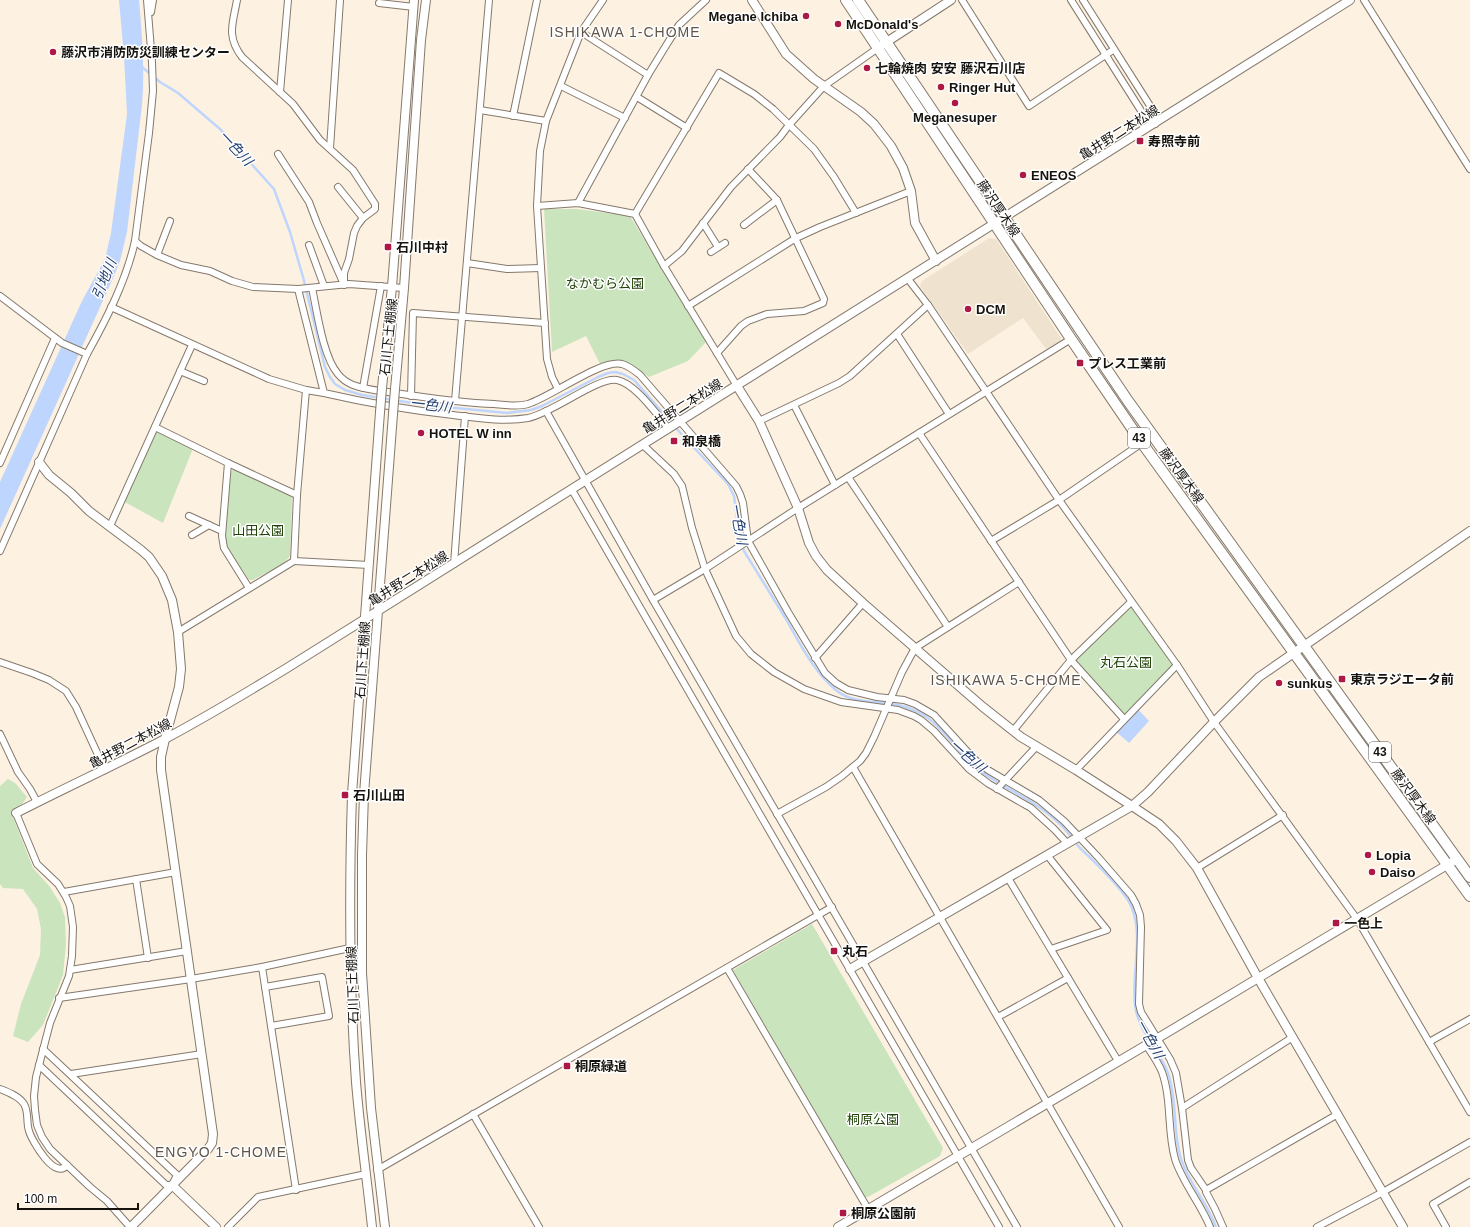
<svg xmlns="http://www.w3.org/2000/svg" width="1470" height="1227" viewBox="0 0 1470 1227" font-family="Arial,'Noto Sans JP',sans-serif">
  <rect width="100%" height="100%" fill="#fdf1e2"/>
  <path fill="#efe3cf" d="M 989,238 L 996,239 L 1061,338 L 1061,342 L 1046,349 L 1023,318 L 968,354 L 920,286 L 922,281 Z"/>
  <g fill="#cae5bd">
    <path d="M 544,209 L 577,209 L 630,216 L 706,342 L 688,361 L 649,377 C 628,362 626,357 600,364 L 586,336 L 552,352 Z"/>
    <path d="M 155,427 L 194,446 L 163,523 L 121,500 Z"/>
    <path d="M 234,469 L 291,496 L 292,498 L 290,556 C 284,566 263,574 253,580 L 249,580 L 228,548 L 225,540 L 231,472 Z"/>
    <path d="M 1131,602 L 1177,665 L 1124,719 L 1071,660 Z"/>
    <path d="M 8,779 L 15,783 L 27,797 L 13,817 L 33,868 L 50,887 L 60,903 L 65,917 L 66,944 L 63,975 L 43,1025 L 28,1042 L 13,1036 L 21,1004 L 40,955 L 41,929 L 37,909 L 23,889 L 3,888 L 0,884 L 0,786 Z"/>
    <path d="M 812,924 L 943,1148 L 940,1156 L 868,1197 L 865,1197 L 733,970 Z"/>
  </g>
  <g fill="#bed5fe">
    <path d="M 119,0 L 139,0 C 142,35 145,70 142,105 L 127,232 L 120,261 L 114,276 L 0,529 L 0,482 L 82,301 L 105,259 L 111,233 L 127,114 L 124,56 Z"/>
    <path d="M 1136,707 L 1149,721 L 1129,743 L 1114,730 Z"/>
  </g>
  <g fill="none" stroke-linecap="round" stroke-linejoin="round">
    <path stroke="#bed5fe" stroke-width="2.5" d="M 142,67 L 160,82 L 178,93 L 220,129 L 274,189 L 290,232 L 303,277 L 325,367 L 330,377 L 335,384 L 345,390 L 362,395 L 425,405 L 507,413 L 531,410 L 542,406 L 598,377 L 608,373 L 615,372 L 623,374 L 634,380 L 684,437 L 728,484 L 734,496 L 739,533 L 744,551 C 758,574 772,596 786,619 C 800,644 814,672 837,691 C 852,703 875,701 893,704 C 901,705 910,708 918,712 C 940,723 954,747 972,764 C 991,781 1015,791 1036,805 C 1045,811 1055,819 1063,827 C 1069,834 1074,841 1080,848 C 1096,863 1116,882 1128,900 C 1146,929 1131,973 1135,1005 C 1138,1031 1159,1049 1168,1073 C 1177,1099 1173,1129 1180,1156 C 1187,1181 1207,1202 1216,1227"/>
    <g stroke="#84796c" stroke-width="8">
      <g id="minor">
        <path d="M 237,0 C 233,23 226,36 242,57 L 293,104 L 320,140 L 353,170 L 375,204 L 375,209 L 363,218 L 357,226 L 354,233 L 349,259 L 344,273 L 344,285"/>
        <path d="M 962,0 L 1029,106 L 1113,50"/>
        <path d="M 1071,0 L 1145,117 L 1155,124"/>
        <path d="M 1083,0 L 1154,112 L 1155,124"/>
        <path d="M 1364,0 L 1470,169"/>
        <path d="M 379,3 L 414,7"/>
        <path d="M 151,12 L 153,0"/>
        <path d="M 581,32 L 648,75"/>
        <path d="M 561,86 L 625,118"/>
        <path d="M 280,92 L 288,0"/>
        <path d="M 637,97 L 687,128"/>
        <path d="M 480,110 L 546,121"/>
        <path d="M 513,116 L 537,0"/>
        <path d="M 330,148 L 340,0"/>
        <path d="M 278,154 L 309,202 L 317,223 L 342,280"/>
        <path d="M 338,187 L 363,218"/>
        <path d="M 578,203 L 648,75 L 667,44 L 679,25 L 706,0"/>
        <path d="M 537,206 L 578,203 L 635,214 L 664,266 L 737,386"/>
        <path d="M 635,214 L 719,73 L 754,94 L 773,109 L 814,149 L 834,177 L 856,213"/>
        <path d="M 703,223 L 718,247"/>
        <path d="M 744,225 L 777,200"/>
        <path d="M 135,241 L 141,246 L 157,255 L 181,265 L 210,271 L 232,281 L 253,287 L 298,289 L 349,284 L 404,288"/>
        <path d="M 309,245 L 324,286"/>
        <path d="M 711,252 L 725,243"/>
        <path d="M 157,255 L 170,221"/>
        <path d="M 467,263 L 507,269 L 541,268"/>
        <path d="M 664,266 L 682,251 L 731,187 L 780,137 L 789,125 L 824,86 L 878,48"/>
        <path d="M 908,279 L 928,305 L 1059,500 L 1177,665 L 1214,722 L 1357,919 L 1470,1112"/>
        <path d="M 312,288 C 317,311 323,357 338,374 C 342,379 348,383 353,385 C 366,390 381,391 395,393 C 428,398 461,403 494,404 C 505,405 517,407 528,404 C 551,397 601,359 622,364 C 629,366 635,371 640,375 L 736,486 L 740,494 L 743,503 L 748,541 L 788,612 L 825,673 L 836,683 L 848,690 L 877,697 L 904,700 L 915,704 L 934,715 L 974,759 L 988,770 L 1039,800 L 1064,821 L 1098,857 L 1131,895 L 1136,904 L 1140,915 L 1141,927 L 1139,1004 L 1141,1012 L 1170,1059 L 1176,1073 L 1182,1108 L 1188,1160 L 1191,1168 L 1206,1190 L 1206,1192 L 1215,1209 L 1223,1227"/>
        <path d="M 298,289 L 324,393 C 367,403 410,410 453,415 C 478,418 503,422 528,418 C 553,413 597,377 617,380 C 635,383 657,415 669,429"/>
        <path d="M 0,296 L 62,343 L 87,354"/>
        <path d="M 688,306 L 796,238 L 820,227 L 911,191"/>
        <path d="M 111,307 L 269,379 L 306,390 L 324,393"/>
        <path d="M 897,334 L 949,414"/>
        <path d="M 717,353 L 741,326 L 748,321 L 767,314 L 804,311 L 823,303 L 824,299 L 777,200 L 748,169"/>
        <path d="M 180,371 L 204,381"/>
        <path d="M 363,388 L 381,286"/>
        <path d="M 558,389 L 552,377 L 547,359 L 537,206 L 540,151 L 546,121 L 581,32 L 603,0"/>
        <path d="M 411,396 L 413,313 L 545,323"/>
        <path d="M 455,401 L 489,0"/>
        <path d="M 794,405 L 835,485"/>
        <path d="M 546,411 L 653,600 L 1017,1227"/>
        <path d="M 759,421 L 839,383 L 850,376 L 928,305"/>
        <path d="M 155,427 L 228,463 L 297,495"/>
        <path d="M 919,433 L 1071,660 L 1124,719"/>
        <path d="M 643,445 L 674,474 L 682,486 L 692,528 L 705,569 L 736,636 L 751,654 L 774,672 L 804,689 L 841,702 L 898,710 L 914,716 L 921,720 L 934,731 L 969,769 L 989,784 L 1031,808 L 1054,829 L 1067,843"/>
        <path d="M 0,463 L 55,338"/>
        <path d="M 228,463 L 222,536 L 224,548 L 249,588"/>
        <path d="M 848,477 L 948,627"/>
        <path d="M 572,490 L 999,1227"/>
        <path d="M 189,516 L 222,531"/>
        <path d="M 110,526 L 192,345"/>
        <path d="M 192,535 L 209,525"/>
        <path d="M 991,541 L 1059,500 L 1142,443"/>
        <path d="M 0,551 L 87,354 C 107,318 126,281 135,241 L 149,133 L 153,91 L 152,62 L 147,0"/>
        <path d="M 294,561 L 369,565"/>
        <path d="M 454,564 L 465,416"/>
        <path d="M 653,600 L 705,569 L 798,508 L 1071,339"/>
        <path d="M 178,632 L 294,561 L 297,495 L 306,390"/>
        <path d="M 815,658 L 863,603"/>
        <path d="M 0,662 L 32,673 L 49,680 L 66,691 L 76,707 L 105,770"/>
        <path d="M 1013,731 L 1071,660 L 1131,602"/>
        <path d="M 0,734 L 18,772 L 30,789 L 37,802"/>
        <path d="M 853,767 L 1119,1227"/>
        <path d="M 1076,770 L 1177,665"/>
        <path d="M 997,789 L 1037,746"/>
        <path d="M 16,813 L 37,864 L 58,884 L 66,897 L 70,906 L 73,927 L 72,956 L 69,976 L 50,1023 L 36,1077 L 34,1096 L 35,1110 L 37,1125 L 42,1137 L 50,1149 L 90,1187 L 107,1201 L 130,1227"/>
        <path d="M 777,814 L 826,787 L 842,776 L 860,761 L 866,753 L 874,737 L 902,672 L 915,648 L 1019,582"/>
        <path d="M 1047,855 L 1107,930 L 1051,949"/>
        <path d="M 1197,868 L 1283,815"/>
        <path d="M 1008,878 L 1118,1061"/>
        <path d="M 136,879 L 148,958"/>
        <path d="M 64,892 L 176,872"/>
        <path d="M 262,967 L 296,1190"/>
        <path d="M 727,968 L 868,1209"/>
        <path d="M 70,970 L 187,951"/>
        <path d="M 265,987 L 322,977 L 329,1016 L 271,1026"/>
        <path d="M 59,998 L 191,979 L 262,967 L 350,948"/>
        <path d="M 998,1017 L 1068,978"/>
        <path d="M 1429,1042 L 1470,1019"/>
        <path d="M 1146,1045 C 1152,1054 1158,1062 1162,1072 C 1172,1100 1167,1131 1175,1159 C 1182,1182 1201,1204 1210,1227"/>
        <path d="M 39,1065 L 166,1185 L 172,1185 L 177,1175 L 43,1049"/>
        <path d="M 71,1074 L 202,1054"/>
        <path d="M 0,1089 C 8,1092 19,1096 24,1104 C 29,1112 26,1122 29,1131 C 32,1141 55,1181 67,1165"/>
        <path d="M 1182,1108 L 1293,1037"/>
        <path d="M 473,1114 L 539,1227"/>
        <path d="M 377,1170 L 832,907"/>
        <path d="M 1206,1190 L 1338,1114"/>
        <path d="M 228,1227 L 258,1197 L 366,1174"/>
        <path d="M 1317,1227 L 1383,1192 L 1470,1142"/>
        <path d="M 1446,1227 L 1433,1204 L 1470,1182"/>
      </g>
    </g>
    <g stroke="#84796c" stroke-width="10">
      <g id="tertiary">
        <path d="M 752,0 L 786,54 L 814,79 L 861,112 L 874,124 L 891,146 L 903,168 L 911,191 L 915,223 L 936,261"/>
        <path d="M 882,45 L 951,0"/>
        <path d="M 737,386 L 759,421 L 798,508 L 809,543 L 816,556 L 827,570 L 863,603 L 983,707 L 1021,737 L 1076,770 L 1132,806 L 1159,824 L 1176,841 L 1197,868 L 1258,978 L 1403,1227"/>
        <path d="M 382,388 L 392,287 L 414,0"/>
        <path d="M 395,389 L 404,288 L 421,40 L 426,0"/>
        <path d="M 39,462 L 49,475 L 71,493 L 89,511 L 141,550 L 149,557 L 162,576 L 172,600 L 178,632 L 181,669 L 179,687 L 165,739 L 161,757 L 161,770 L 213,1134 L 212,1143 L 208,1149 L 131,1227"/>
        <path d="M 16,813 C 65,788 115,765 163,740 C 206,717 246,693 287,668 L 1350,0"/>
        <path d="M 850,969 L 1132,806 L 1148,792 L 1214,722 L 1259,677 L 1470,531"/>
        <path d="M 172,1185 L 216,1227"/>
        <path d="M 372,1227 C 367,1179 360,1131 356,1082 C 349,986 349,891 352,794 L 380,412"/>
        <path d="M 385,1227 L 371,1108 L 362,973 L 362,855 L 364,794 L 393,414"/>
        <path d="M 838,1227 L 1148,1044 L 1452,862"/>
      </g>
    </g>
    <g stroke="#84796c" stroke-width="12">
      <g id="primary">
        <path d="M 846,0 L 1071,339 L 1142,443 L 1470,896"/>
        <path d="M 858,0 L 1128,401 L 1470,877"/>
      </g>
    </g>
    <use href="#minor" stroke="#fff" stroke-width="6"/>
    <use href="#tertiary" stroke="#fff" stroke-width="8"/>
    <use href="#primary" stroke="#fff" stroke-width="10"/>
    <g stroke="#84796c" stroke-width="10" stroke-linecap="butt">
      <g id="tertiary-bridge">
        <path d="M 380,412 L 382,388"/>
        <path d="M 393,414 L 395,389"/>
      </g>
    </g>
    <use href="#tertiary-bridge" stroke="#fff" stroke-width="8"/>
  </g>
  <g fill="#ad1944" stroke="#fff" stroke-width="1.5">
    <circle cx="806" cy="16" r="4"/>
    <circle cx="838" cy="24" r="4"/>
    <circle cx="53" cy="52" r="4"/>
    <circle cx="867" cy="68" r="4"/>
    <circle cx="941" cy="87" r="4"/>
    <circle cx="955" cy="103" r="4"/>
    <rect x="1136" y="137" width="8" height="8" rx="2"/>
    <circle cx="1023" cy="175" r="4"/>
    <rect x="384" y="243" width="8" height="8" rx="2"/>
    <circle cx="968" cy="309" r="4"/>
    <rect x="1076" y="359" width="8" height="8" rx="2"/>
    <circle cx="421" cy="433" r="4"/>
    <rect x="670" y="437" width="8" height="8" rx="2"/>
    <rect x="1338" y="675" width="8" height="8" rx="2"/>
    <circle cx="1279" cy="683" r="4"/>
    <rect x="341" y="791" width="8" height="8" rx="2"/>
    <circle cx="1368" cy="855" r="4"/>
    <circle cx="1372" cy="872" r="4"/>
    <rect x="1332" y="919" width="8" height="8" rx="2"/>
    <rect x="830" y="947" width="8" height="8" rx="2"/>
    <rect x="563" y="1062" width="8" height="8" rx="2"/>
    <rect x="839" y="1209" width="8" height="8" rx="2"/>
  </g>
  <g text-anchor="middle" stroke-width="3" stroke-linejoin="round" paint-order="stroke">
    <g fill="#fff" stroke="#5c5956" stroke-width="1">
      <rect x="1128" y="428" width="22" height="20" rx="3"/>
      <rect x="1369" y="742" width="22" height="20" rx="3"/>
    </g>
    <g font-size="12" font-weight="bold" fill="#16120d">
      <text x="1139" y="442">43</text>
      <text x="1380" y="756">43</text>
    </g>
    <g font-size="13" font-weight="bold" fill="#16120d" stroke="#fff" text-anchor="start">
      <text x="798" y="21" text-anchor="end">Megane Ichiba</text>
      <text x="846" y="29">McDonald's</text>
      <text x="61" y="57">藤沢市消防防災訓練センター</text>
      <text x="875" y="73">七輪焼肉 安安 藤沢石川店</text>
      <text x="949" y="92">Ringer Hut</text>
      <text x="955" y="122" text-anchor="middle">Meganesuper</text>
      <text x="1148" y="146">寿照寺前</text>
      <text x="1031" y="180">ENEOS</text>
      <text x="396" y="252">石川中村</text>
      <text x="976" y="314">DCM</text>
      <text x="1088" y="368">プレス工業前</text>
      <text x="429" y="438">HOTEL W inn</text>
      <text x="682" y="446">和泉橋</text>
      <text x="1350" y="684">東京ラジエータ前</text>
      <text x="1287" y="688">sunkus</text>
      <text x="353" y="800">石川山田</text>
      <text x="1376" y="860">Lopia</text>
      <text x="1380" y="877">Daiso</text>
      <text x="1344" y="928">一色上</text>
      <text x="842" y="956">丸石</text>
      <text x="575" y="1071">桐原緑道</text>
      <text x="851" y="1218">桐原公園前</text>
    </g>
    <g font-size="13" fill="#16120d" stroke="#fff">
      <text transform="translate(1119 132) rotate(-32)" y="5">亀井野二本松線</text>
      <text transform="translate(999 208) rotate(56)" y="5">藤沢厚木線</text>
      <text transform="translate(388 337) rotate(-84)" y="5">石川下土棚線</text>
      <text transform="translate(682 406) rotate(-32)" y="5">亀井野二本松線</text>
      <text transform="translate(1182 475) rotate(54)" y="5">藤沢厚木線</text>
      <text transform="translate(408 578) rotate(-32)" y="5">亀井野二本松線</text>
      <text transform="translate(362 660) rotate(-86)" y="5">石川下土棚線</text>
      <text transform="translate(130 743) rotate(-28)" y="5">亀井野二本松線</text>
      <text transform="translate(1414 796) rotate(54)" y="5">藤沢厚木線</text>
      <text transform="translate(352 985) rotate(-92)" y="5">石川下土棚線</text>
    </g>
    <g font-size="13" fill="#204107" stroke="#fff">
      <text x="605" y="288">なかむら公園</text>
      <text x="258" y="535">山田公園</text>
      <text x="1126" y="667">丸石公園</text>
      <text x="873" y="1124">桐原公園</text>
    </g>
    <g font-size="14" letter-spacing="1" fill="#605549" stroke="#fff">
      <text x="625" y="37">ISHIKAWA 1-CHOME</text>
      <text x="1006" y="685">ISHIKAWA 5-CHOME</text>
      <text x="221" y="1157">ENGYO 1-CHOME</text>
    </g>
    <g font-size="14" font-style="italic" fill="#264173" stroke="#fff">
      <text transform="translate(236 148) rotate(47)" y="5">一色川</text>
      <text transform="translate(104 279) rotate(-68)" y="5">引地川</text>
      <text transform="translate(431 405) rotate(7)" y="5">一色川</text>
      <text transform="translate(739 524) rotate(80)" y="5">一色川</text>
      <text transform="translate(968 756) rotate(41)" y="5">一色川</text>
      <text transform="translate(1150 1039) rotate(61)" y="5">一色川</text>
    </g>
  </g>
  <path d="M18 1203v6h120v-6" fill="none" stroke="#16120d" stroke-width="2"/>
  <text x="24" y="1203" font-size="12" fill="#16120d" stroke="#ffffff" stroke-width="3" paint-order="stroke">100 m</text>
</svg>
